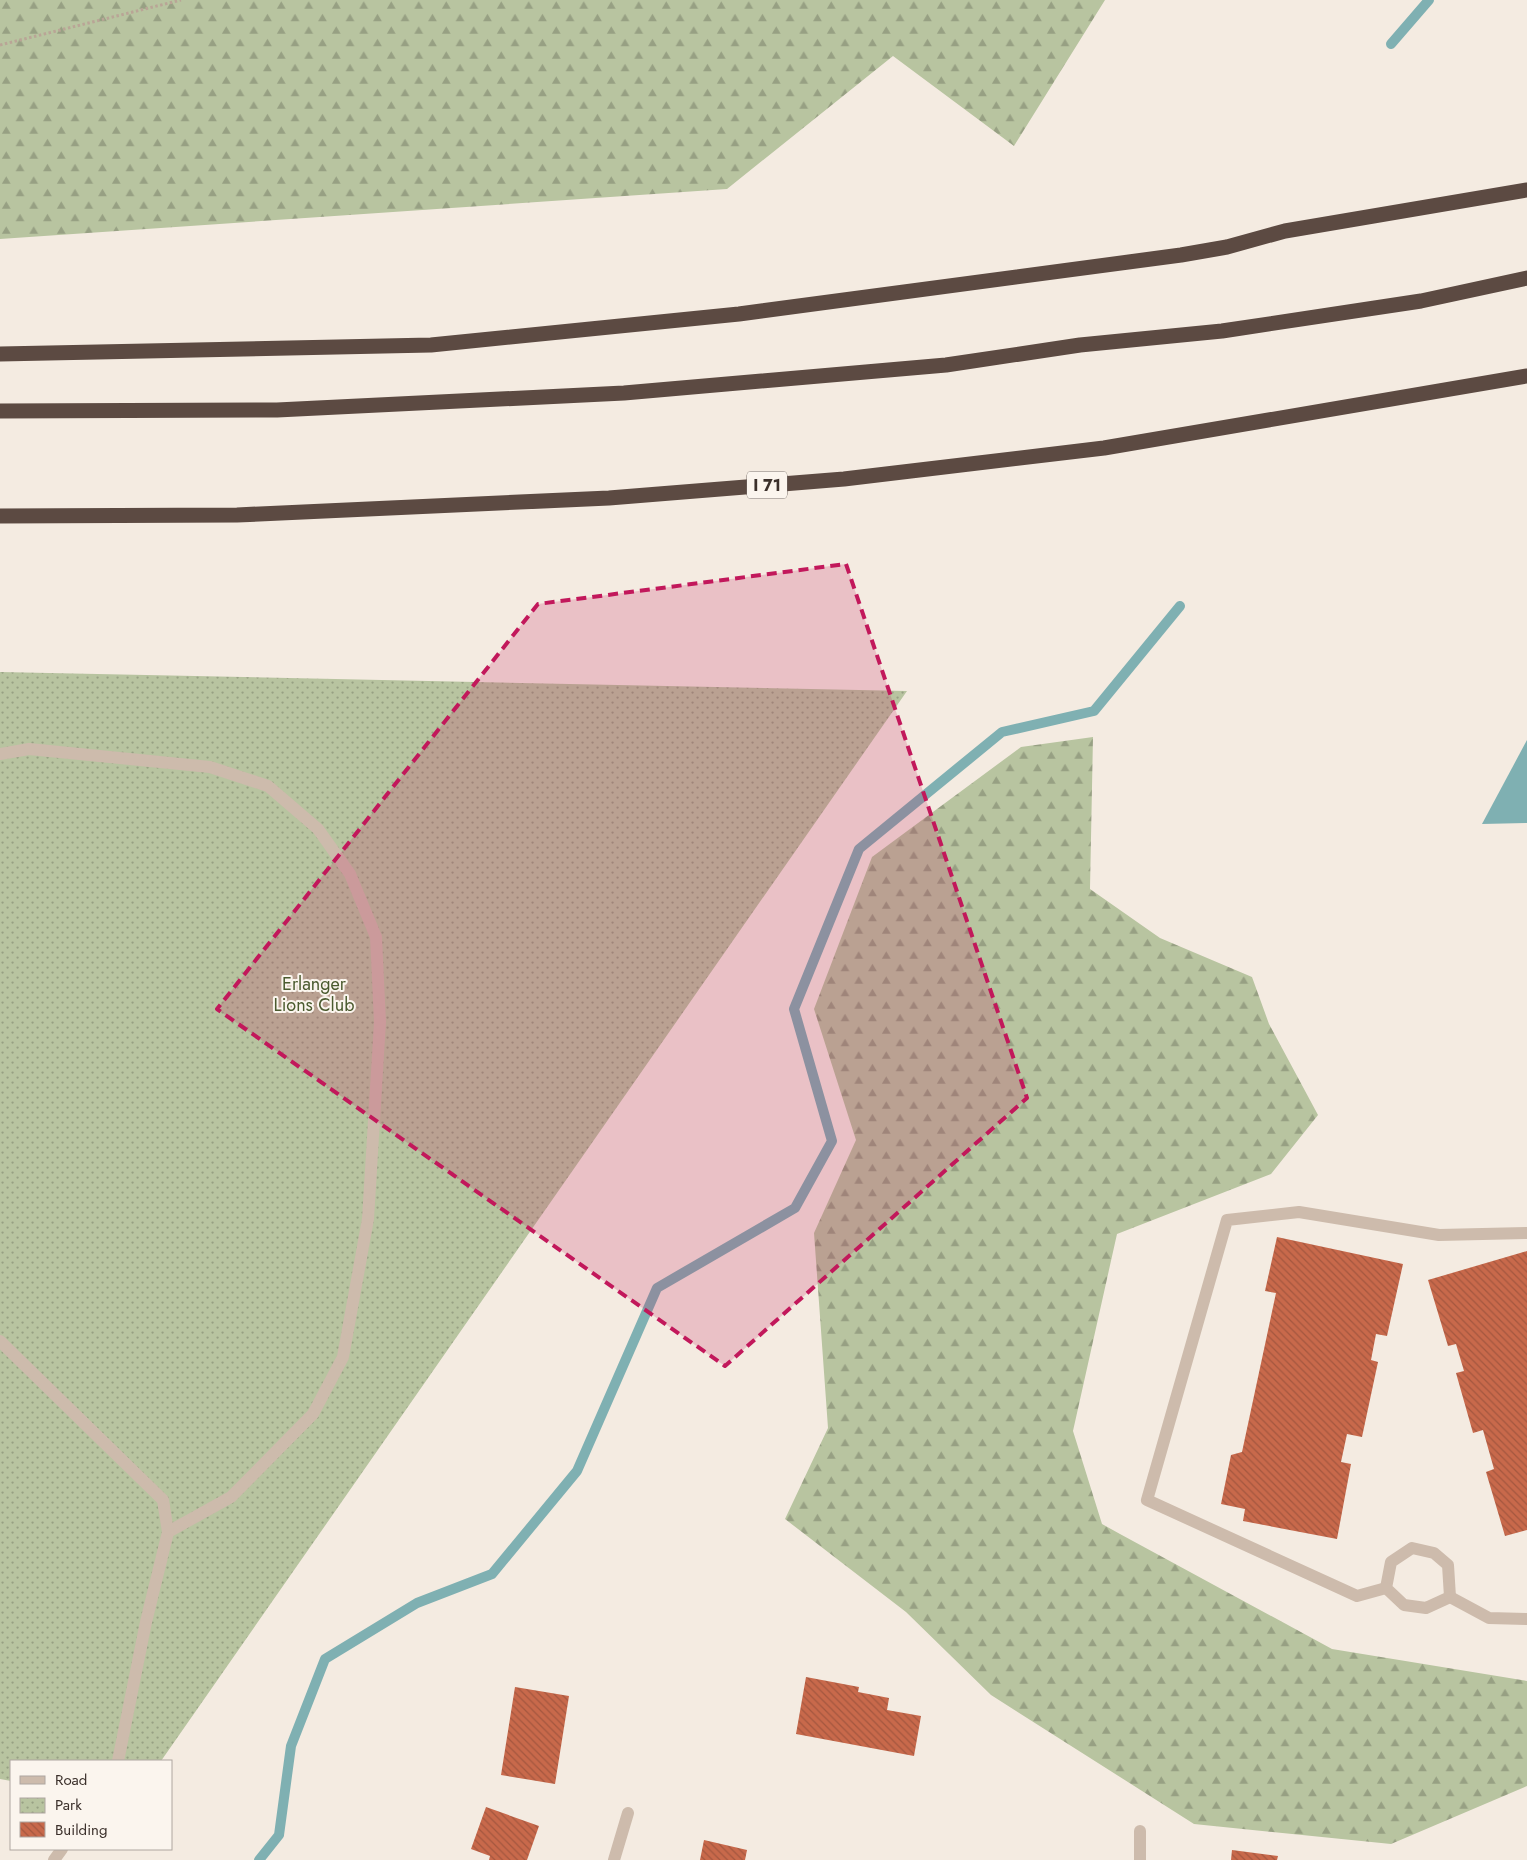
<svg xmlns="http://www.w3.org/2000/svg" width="1527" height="1860" viewBox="0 0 1527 1860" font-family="Jost,sans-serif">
  <defs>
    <pattern id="forest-firs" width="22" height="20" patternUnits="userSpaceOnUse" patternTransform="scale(1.25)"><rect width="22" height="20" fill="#b8c4a0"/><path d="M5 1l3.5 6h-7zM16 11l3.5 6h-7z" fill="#97a083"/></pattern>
    <pattern id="park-dots" width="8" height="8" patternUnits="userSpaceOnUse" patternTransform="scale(1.25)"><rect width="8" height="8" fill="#b8c4a0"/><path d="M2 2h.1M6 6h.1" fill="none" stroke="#97a083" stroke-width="1.8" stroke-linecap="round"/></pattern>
    <pattern id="building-back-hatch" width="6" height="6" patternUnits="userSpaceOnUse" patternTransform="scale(1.25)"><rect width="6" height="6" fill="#c8694b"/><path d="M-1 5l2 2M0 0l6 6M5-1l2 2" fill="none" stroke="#a4573f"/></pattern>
  </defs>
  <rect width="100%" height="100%" fill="#f4ebe1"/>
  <g fill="url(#forest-firs)">
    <path d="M 0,0 L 1105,0 L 1014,146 L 893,56 L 727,189 L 0,239 Z"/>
    <path d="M 1093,737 L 1090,889 L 1160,938 L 1252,977 L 1269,1024 L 1318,1115 L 1271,1174 L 1117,1234 L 1073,1431 L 1102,1524 L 1120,1534 L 1332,1649 L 1527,1681 L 1527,1786 L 1391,1844 L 1194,1824 L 991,1695 L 906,1612 L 785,1519 L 828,1428 L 814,1233 L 856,1140 L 814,1009 L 872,857 L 1021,747 Z"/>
  </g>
  <path fill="url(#park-dots)" d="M 0,672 L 907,691 L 161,1761 L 11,1761 L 11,1781 L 0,1779 Z"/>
  <path fill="#7fb0b2" d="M 1527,740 L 1527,823 L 1482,824 Z"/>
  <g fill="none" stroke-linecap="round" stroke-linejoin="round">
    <g stroke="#7fb0b2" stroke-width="10">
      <path d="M 1391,44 L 1429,0"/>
      <path d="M 259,1860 L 279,1835 L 291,1746 L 325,1659 L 417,1603 L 492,1574 L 577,1471 L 657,1288 L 795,1208 L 832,1141 L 794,1009 L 859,849 L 1002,732 L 1094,711 L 1180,606"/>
    </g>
  </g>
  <g fill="url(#building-back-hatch)">
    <path d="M 1277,1237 L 1403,1264 L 1387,1336 L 1376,1334 L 1371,1360 L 1378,1362 L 1362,1437 L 1347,1434 L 1341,1462 L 1351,1464 L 1337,1539 L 1243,1521 L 1245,1509 L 1221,1504 L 1231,1455 L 1242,1452 L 1276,1293 L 1265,1291 Z"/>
    <path d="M 1527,1251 L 1527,1530 L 1505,1536 L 1486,1472 L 1494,1469 L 1483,1430 L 1473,1433 L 1456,1373 L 1464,1371 L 1456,1344 L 1448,1346 L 1428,1280 Z"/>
    <path d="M 806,1677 L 859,1687 L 858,1692 L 889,1698 L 887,1710 L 921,1716 L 914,1756 L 796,1734 Z"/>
    <path d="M 515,1687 L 569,1696 L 555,1784 L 501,1775 Z"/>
    <path d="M 486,1807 L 539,1826 L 527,1860 L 489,1860 L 490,1856 L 471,1849 Z"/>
    <path d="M 704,1840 L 747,1850 L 745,1860 L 700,1860 Z"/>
    <path d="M 1232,1850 L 1278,1856 L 1277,1860 L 1231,1860 Z"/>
  </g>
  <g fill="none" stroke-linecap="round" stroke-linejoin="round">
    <path stroke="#b9a596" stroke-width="3" stroke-dasharray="2.5 2.5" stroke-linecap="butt" d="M 0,45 L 181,0"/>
    <g stroke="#cdbbac" stroke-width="12">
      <path d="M 0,754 L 29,749 L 210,767 L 268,786 L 318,829 L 350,874 L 376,937 L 380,1022 L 368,1219 L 343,1357 L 313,1414 L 231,1497 L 168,1532"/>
      <path d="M 0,1341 L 163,1500 L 168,1532 L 146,1622 L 118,1761"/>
      <path d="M 1412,1548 L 1434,1553 L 1448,1565 L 1450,1597 L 1426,1608 L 1404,1605 L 1386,1588 L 1391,1562 Z"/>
      <path d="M 1386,1588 L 1357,1596 L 1147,1500 L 1227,1220 L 1299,1212 L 1439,1235 L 1527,1233"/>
      <path d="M 1450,1597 L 1489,1618 L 1527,1619"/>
      <path d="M 54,1860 L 62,1849"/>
      <path d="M 614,1860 L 628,1813"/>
      <path d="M 1140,1860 L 1140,1831"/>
    </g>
    <g stroke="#5c4a42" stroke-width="15">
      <path d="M 0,354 L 431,345 L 739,314 L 1181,255 L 1227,247 L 1285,231 L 1527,190"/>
      <path d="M 0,411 L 277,410 L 624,393 L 946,365 L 1080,345 L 1222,331 L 1421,301 L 1527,278"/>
      <path d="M 0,516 L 237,515 L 609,498 L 844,479 L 1104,448 L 1527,376"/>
    </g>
  </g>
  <path fill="#c2185b" fill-opacity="0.2" stroke="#c2185b" stroke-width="4" stroke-dasharray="10 6" stroke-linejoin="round" d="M 846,564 L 1027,1098 L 725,1366 L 217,1009 L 538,604 Z"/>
  <g text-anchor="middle" stroke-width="4" stroke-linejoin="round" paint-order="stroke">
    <rect fill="#fbf5ee" stroke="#756b66" stroke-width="1" x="747" y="471.5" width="40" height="27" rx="4"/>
    <g font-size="16" font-weight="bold" fill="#3b302b">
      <text x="767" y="491">I 71</text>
    </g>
    <g font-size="18" fill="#4a5a2e" stroke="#fbf5ee">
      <text x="314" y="990">Erlanger<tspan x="314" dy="21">Lions Club</tspan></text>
    </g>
  </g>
  <rect x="10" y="1760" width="162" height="90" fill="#fbf5ee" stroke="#aea6a0"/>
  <rect x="20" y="1776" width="25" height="8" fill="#cdbbac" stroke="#aea6a0"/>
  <text x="55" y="1785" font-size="15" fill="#3b302b">Road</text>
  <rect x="20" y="1798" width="25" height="15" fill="url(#park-dots)" stroke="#aea6a0"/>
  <text x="55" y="1810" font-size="15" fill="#3b302b">Park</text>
  <rect x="20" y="1822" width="25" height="15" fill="url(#building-back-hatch)" stroke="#aea6a0"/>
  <text x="55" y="1835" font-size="15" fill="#3b302b">Building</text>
</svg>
